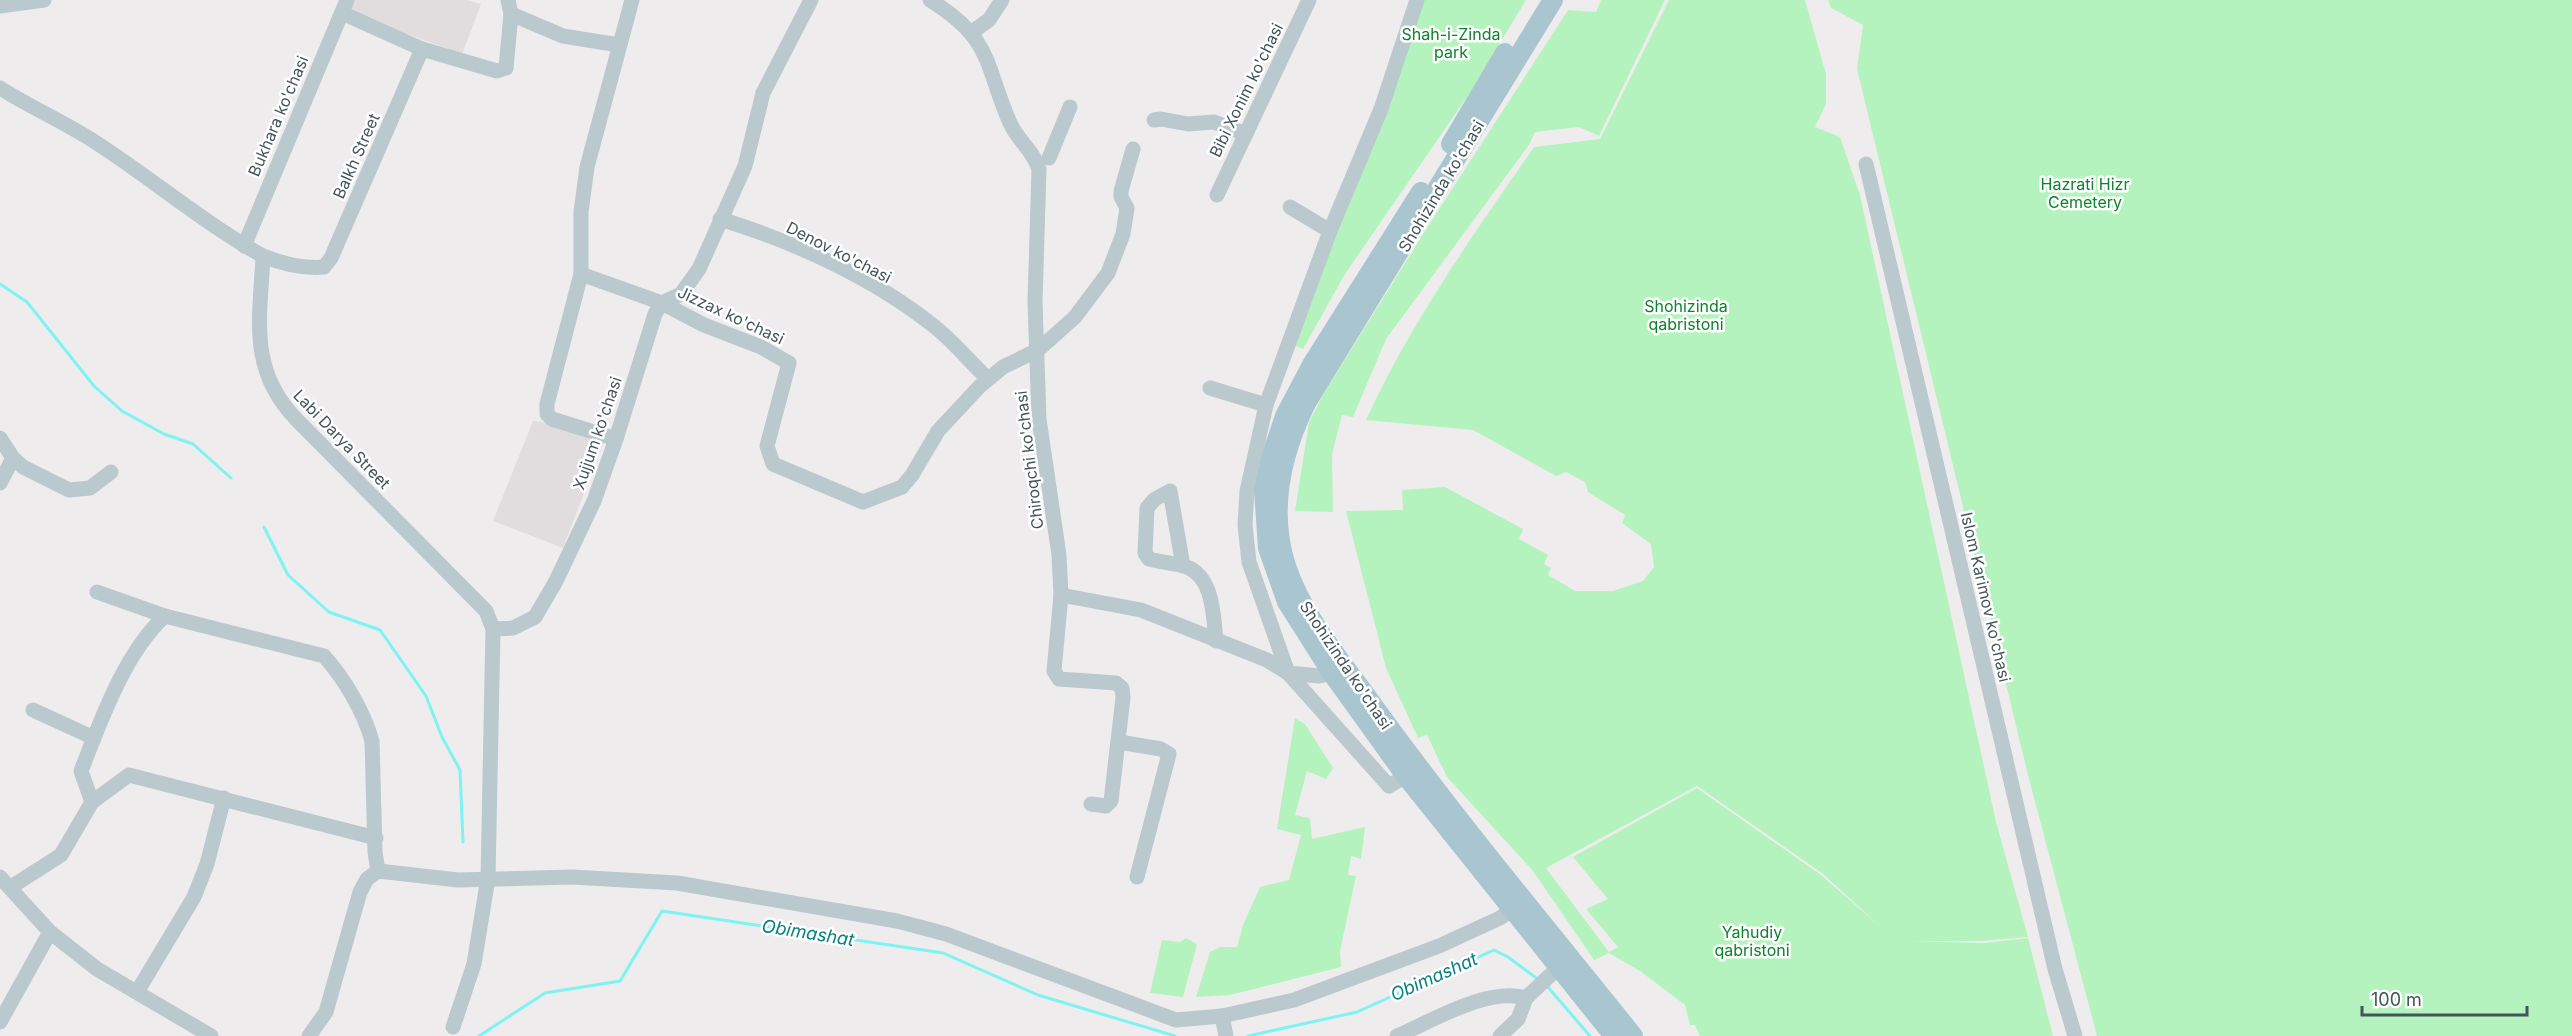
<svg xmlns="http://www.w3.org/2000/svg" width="2572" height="1036" viewBox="0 0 2572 1036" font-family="Inter,sans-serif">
  <rect width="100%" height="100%" fill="#efeced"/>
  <g fill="#e1dddf">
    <path d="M 346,0 L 467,0 L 481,4 L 462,54 L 342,10 Z"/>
    <path d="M 533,421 L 566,425 L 604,441 L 563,548 L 493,521 Z"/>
  </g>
  <g fill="#b5f3be" fill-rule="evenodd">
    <path d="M 1422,0 L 1526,0 L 1469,94 L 1345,274 L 1303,349 L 1290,343 Z"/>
    <path d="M 1601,0 L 1665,0 L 1599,136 L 1579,127 L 1535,132 L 1529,145 L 1386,339 L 1353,417 L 1342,415 L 1332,454 L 1333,512 L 1295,511 L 1309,422 L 1323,395 L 1423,234 L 1568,10 L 1596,12 Z"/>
    <path d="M 1669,0 L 1805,0 L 1826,74 L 1826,104 L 1815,127 L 1840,137 L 1860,195 L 1996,822 L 2028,937 L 1983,941 L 1912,941 L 1983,943 L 2028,938 L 2053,1036 L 1700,1036 L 1695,1025 L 1690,1025 L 1685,1005 L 1640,971 L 1609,953 L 1594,960 L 1533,871 L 1447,777 L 1427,735 L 1418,738 L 1386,668 L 1346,511 L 1403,510 L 1402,490 L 1445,487 L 1523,529 L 1519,539 L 1548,555 L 1544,564 L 1551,568 L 1548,575 L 1575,591 L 1613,591 L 1643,581 L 1654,567 L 1651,544 L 1622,523 L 1625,515 L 1588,492 L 1585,482 L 1566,472 L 1556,476 L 1473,430 L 1366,420 C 1411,322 1473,235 1534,147 L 1600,139 ZM 1697,786 L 1822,873 L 1882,928 L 1821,875 L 1697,788 L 1573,857 L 1608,899 L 1586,909 L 1618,947 L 1609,952 L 1546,868 Z"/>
    <path d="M 1828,0 L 2572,0 L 2572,1036 L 2097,1036 L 2028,775 L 1857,69 L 1863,25 L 1831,8 Z"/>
    <path d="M 1295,718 L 1305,724 L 1333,768 L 1326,779 L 1307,771 L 1295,815 L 1310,818 L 1312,839 L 1365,827 L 1361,859 L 1351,856 L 1348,875 L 1356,876 L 1340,951 L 1341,967 L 1230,995 L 1196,997 L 1210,952 L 1220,947 L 1237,947 L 1243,925 L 1260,887 L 1289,880 L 1301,835 L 1277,829 Z"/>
    <path d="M 1186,938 L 1197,944 L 1183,997 L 1150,993 L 1162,940 L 1180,942 Z"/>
  </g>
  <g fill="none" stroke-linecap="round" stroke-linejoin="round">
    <g stroke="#7df4f2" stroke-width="3">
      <path d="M 0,284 L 27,302 L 94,386 L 122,411 L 164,434 L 193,444 L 231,478"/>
      <path d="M 264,527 L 288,575 L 329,612 L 380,630 L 426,696 L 442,737 L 460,770 L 463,842"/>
      <path d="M 1547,986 L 1590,1036"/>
      <path d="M 479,1036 L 545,993 L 620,981 L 662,911 L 943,953 L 1038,995 L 1175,1036"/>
      <path d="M 1248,1036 L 1357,1012 L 1494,950 L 1508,957 L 1539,980"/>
    </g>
    <g stroke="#b9c9ce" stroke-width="15">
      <path d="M 930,0 C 993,39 984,63 1010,123 C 1018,141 1033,150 1039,169 L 1035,302 L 1039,419 L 1059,555 L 1061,595 L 1054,671 L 1059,679 L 1116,683 L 1122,688 L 1123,698 L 1111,801 L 1106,806 L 1091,804"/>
      <path d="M 0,6 L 44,0"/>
      <path d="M 342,13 L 422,49 L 497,71 L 506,68 L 511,14 L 508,0"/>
      <path d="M 511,14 L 563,36 L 619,45"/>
      <path d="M 972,32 L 989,20 L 1002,0"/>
      <path d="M 0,88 C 30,107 62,121 92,140 C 150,177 202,222 263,256 C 260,319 248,370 297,420 L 486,611 L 493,629 L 488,878 L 474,964 L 453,1027"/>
      <path d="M 1154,120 L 1161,119 L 1188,124 L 1214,122 L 1246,134"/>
      <path d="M 1049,158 L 1070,107"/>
      <path d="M 1866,164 L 2055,969 L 2075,1036"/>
      <path d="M 1217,195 L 1309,0"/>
      <path d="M 1290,207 L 1330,231"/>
      <path d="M 720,219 C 795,242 874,278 935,327 C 954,342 970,362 988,379"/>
      <path d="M 244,246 L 347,0"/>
      <path d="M 263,256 C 283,264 302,269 324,267 L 331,258 L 422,49"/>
      <path d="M 581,274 L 662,303 L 704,325 L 761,347 L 789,363 L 767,446 L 773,464 L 863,502 L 902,487 L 912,475 L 938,431 L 980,386 L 1003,367 L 1038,350 L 1075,317 L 1108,273 L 1123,234 L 1127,208 L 1121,197 L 1121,191 L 1133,149"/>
      <path d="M 1210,388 L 1266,405"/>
      <path d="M 0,438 L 13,458 L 23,467 L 69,490 L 90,488 L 111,472"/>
      <path d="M 616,439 L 552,419 L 547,414 L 547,404 L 581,274 L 581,212 L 587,167 L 632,0"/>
      <path d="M 0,483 L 13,458"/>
      <path d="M 1183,566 L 1170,491 L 1155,499 L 1147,508 L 1145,553 L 1149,559 C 1160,562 1170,563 1181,565 C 1214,573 1213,614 1216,641"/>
      <path d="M 97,592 L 165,616 L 324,656 C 344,678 364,712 372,741 L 375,852 L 378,871"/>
      <path d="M 1061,595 L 1141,610 L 1267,660 L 1288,673 L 1319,676 L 1332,673"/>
      <path d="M 493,629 L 513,628 L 535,617 L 556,581 L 594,501 L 616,439 L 655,314 L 662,303 L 681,294 L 699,269 L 745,166 L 763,93 L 811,0"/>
      <path d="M 33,710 L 94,738"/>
      <path d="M 1119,742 L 1161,749 L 1169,754 L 1137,877"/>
      <path d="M 1406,776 L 1389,786 L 1288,673 L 1249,562 L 1245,525 L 1247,491 L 1266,405 L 1330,231 L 1381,109 L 1417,0"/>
      <path d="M 92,802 L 81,771 C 101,720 125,652 165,616"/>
      <path d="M 0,877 L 50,932 L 97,969 L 211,1036"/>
      <path d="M 11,887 L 61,855 L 92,802 L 129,775 L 376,838"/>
      <path d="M 137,992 L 194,897 L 207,864 L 224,798"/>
      <path d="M 1222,1016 L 1226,1036"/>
      <path d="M 0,1022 L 50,932"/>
      <path d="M 309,1036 L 326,1012 L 360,892 L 367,879 L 378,871 L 458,880 L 572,877 L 677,883 L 897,921 L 946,934 L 1176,1020 L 1222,1016 L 1294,1000 L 1439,946 L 1500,918 L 1520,903"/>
      <path d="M 1397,1036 C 1434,1020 1487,987 1526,998 L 1559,967"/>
      <path d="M 1500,1036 L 1518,1019 L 1526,998"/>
    </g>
    <g stroke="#a9c5cf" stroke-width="20">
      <path d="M 1553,0 L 1306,403 C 1281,454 1268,510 1286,566 C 1303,617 1341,661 1372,704 C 1454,818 1545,926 1633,1036"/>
      <path d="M 1451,144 L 1505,53"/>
      <path d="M 1421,192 L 1313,363 L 1285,416 L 1273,452 L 1264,490 L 1268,548 L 1287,602 L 1332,673 L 1406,776 L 1614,1036"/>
    </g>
  </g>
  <g text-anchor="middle" stroke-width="5" stroke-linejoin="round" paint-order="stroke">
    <g font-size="16" fill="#0d832d" stroke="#fff">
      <text x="1451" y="40">Shah-i-Zinda<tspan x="1451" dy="18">park</tspan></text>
      <text x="2085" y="190">Hazrati Hizr<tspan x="2085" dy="18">Cemetery</tspan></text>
      <text x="1686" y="312">Shohizinda<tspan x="1686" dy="18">qabristoni</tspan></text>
      <text x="1752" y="938">Yahudiy<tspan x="1752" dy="18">qabristoni</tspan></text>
    </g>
    <g font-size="16" fill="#43555b" stroke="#fff">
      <text transform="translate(1246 90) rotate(-64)" y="6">Bibi Xonim ko'chasi</text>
      <text transform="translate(278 116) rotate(-67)" y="6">Bukhara ko'chasi</text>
      <text transform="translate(356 156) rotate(-66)" y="6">Balkh Street</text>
      <text transform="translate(1441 186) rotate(-59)" y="6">Shohizinda ko'chasi</text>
      <text transform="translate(839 252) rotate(27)" y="6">Denov ko'chasi</text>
      <text transform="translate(731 315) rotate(25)" y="6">Jizzax ko'chasi</text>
      <text transform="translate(597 433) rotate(-71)" y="6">Xujjum ko'chasi</text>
      <text transform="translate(342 439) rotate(46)" y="6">Labi Darya Street</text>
      <text transform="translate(1029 460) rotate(-97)" y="6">Chiroqchi ko'chasi</text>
      <text transform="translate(1986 597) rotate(77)" y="6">Islom Karimov ko'chasi</text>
      <text transform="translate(1346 665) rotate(56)" y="6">Shohizinda ko'chasi</text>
    </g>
    <g font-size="18" font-style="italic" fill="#05817f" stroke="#fff">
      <text transform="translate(808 933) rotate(9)" y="6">Obimashat</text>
      <text transform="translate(1434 977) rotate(-24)" y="6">Obimashat</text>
    </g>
  </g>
  <path d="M2362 1006v9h165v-9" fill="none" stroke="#43555b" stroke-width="3"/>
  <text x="2371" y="1006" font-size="18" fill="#43555b" stroke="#ffffff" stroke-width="4.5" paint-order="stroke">100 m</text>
</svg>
